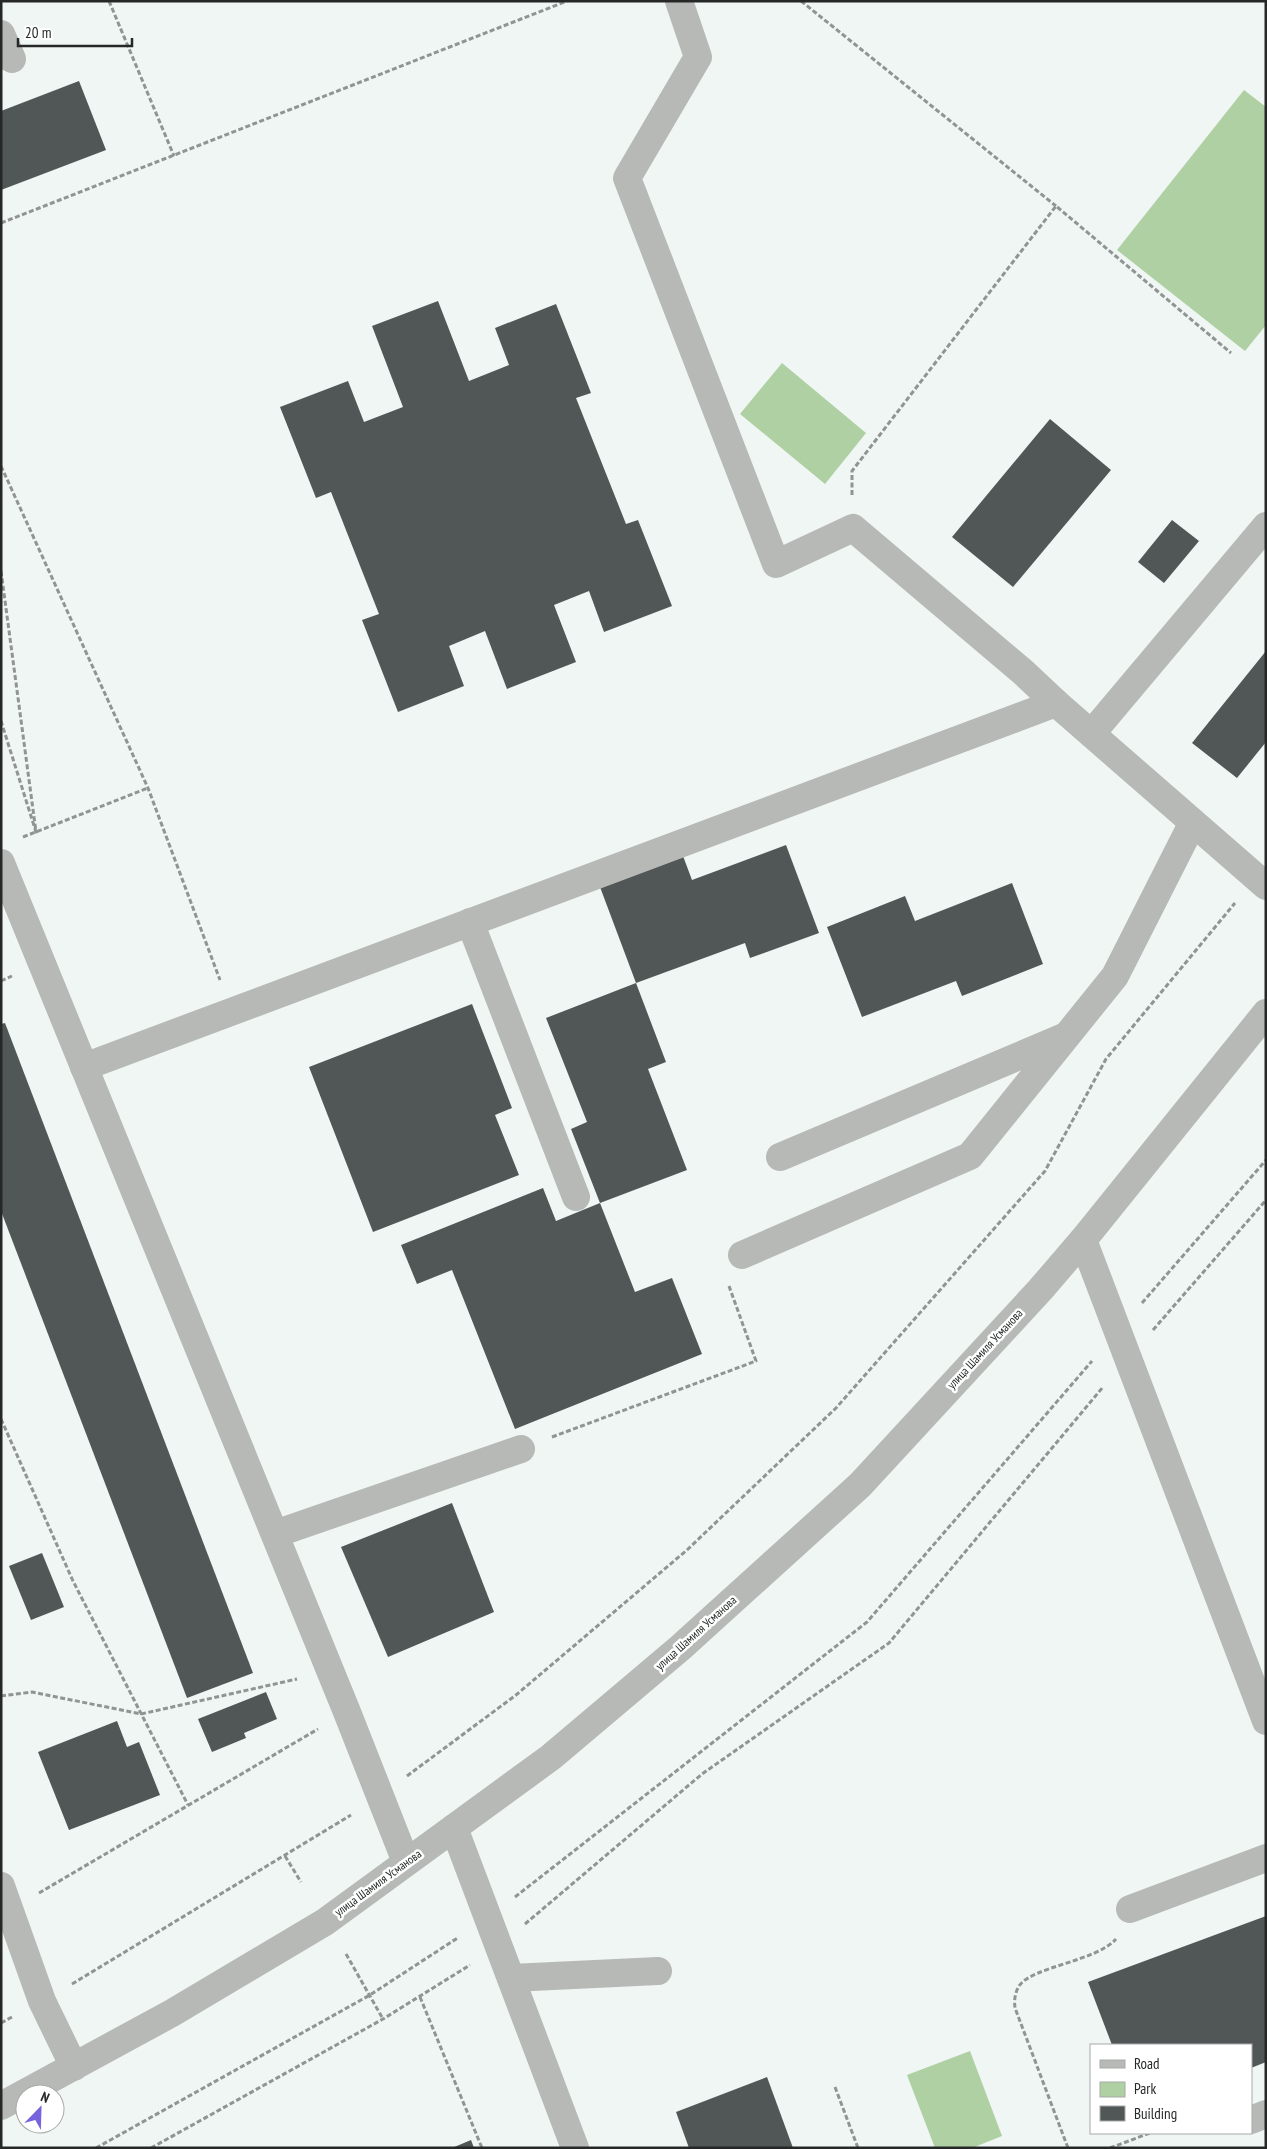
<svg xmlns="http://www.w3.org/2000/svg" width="1267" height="2149" viewBox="0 0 1267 2149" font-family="'PT Sans Narrow',sans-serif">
  <rect width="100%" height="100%" fill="#eff6f4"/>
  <g fill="#aed0a2">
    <path d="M 1244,90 L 1266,107 L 1266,325 L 1245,351 L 1117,250 Z"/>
    <path d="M 782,363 L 866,433 L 825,484 L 740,414 Z"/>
    <path d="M 970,2051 L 1002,2136 L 972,2148 L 935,2148 L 907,2075 Z"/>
  </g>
  <g fill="#515757">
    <path d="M 79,81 L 106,150 L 1,190 L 1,111 Z"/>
    <path d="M 438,301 L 469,381 L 509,365 L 495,328 L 556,304 L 591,393 L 576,398 L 626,524 L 638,520 L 672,606 L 604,632 L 589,591 L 554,605 L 576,662 L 507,689 L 485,631 L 449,646 L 464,686 L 398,712 L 362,620 L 379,614 L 331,492 L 316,498 L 280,407 L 348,381 L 364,422 L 403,407 L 372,326 Z"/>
    <path d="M 1050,419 L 1111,470 L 1013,587 L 952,537 Z"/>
    <path d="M 1172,520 L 1199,541 L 1164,583 L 1138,562 Z"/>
    <path d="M 1266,651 L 1266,742 L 1237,778 L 1192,743 Z"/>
    <path d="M 786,845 L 819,933 L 750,958 L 745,943 L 636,983 L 600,887 L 683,856 L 692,880 Z"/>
    <path d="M 1012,883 L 1043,964 L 962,996 L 956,981 L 862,1017 L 827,927 L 905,896 L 915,921 Z"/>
    <path d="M 636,983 L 666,1062 L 648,1069 L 687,1170 L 600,1203 L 571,1129 L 587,1122 L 546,1018 Z"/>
    <path d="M 472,1004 L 512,1108 L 495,1115 L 519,1175 L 373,1232 L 309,1067 Z"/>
    <path d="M 5,1023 L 253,1673 L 187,1698 L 1,1211 L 1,1024 Z"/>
    <path d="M 543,1188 L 556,1221 L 600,1203 L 635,1292 L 672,1278 L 702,1354 L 515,1429 L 452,1270 L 417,1284 L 401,1245 Z"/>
    <path d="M 452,1503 L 494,1612 L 388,1657 L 341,1547 Z"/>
    <path d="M 42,1553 L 64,1607 L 31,1620 L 9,1566 Z"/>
    <path d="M 266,1692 L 277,1719 L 244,1733 L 246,1738 L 212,1752 L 198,1719 Z"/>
    <path d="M 117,1721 L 127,1747 L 139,1742 L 160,1795 L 69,1830 L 38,1752 Z"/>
    <path d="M 1266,1916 L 1266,2062 L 1251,2068 L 1251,2045 L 1112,2045 L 1088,1982 Z"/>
    <path d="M 767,2077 L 793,2148 L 689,2148 L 676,2112 Z"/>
    <path d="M 471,2140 L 474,2148 L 452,2148 Z"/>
  </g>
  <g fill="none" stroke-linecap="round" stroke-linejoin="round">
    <g stroke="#909493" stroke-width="3" stroke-dasharray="5 2.5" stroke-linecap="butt">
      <path d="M 109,1 L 174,156"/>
      <path d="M 801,1 L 1056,206"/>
      <path d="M 1,223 L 567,1"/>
      <path d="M 1,466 L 148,788 L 220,980"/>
      <path d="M 852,495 L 852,471 L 1056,206 L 1231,353"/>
      <path d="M 1,571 L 36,832 L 1,721"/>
      <path d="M 23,837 L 148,788"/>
      <path d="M 1,981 L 12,976"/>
      <path d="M 1142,1303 L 1266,1160"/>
      <path d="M 1153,1330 L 1266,1200"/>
      <path d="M 1,1419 L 73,1581 L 188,1805"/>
      <path d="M 552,1437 L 756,1361 L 729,1286"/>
      <path d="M 1,1696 L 32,1692 L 141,1714 L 297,1679"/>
      <path d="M 407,1776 L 516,1695 L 687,1550 L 836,1408 L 1045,1171 L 1106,1059 L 1235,903"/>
      <path d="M 285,1856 L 301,1882"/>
      <path d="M 39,1893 L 318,1729"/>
      <path d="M 515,1897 L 867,1622 L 1092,1361"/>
      <path d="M 525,1924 L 702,1774 L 889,1643 L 1103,1387"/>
      <path d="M 346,1954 L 383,2019"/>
      <path d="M 72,1984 L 351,1815"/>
      <path d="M 420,1997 L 482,2148"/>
      <path d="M 1,2023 L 12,2017"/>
      <path d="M 835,2087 L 858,2148"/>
      <path d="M 96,2148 L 370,1995 L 459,1937"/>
      <path d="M 151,2148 L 383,2019 L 470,1965"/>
      <path d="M 1068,2148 L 1015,2008 C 1014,2000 1015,1993 1019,1986 C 1033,1966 1095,1962 1116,1939"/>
      <path d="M 1110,2148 L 1150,2133"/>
    </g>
    <g stroke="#b7b9b7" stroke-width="28">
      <path d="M 679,1 L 698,57 L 627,178 L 776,564 L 853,528 L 1023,672 L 1056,703"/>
      <path d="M 1,34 L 12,59"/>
      <path d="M 1092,733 L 1266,526"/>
      <path d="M 1,863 L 347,1712 L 406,1862"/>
      <path d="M 470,922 L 576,1197"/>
      <path d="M 84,1067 L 1056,703 L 1266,886"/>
      <path d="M 780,1157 L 1064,1037"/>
      <path d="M 1083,1240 L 1266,1721"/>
      <path d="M 742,1255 L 970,1156 L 1115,976 L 1192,824"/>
      <path d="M 275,1534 L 521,1449"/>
      <path d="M 454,1828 L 575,2148"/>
      <path d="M 1,1886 L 42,2001 L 74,2067"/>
      <path d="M 1130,1909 L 1266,1858"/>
      <path d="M 511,1978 L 658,1971"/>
      <path d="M 1,2106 L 172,2013 L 325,1922 L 551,1757 L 680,1648 L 860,1485 L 1040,1290 L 1083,1240 L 1266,1013"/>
      <path d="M 1251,2120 L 1266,2114"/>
    </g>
  </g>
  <g text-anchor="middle" stroke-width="5" stroke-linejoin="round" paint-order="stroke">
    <g font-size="12" fill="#262828" stroke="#fff">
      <text transform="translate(985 1349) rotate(-47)" y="4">улица Шамиля Усманова</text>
      <text transform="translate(696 1633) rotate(-42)" y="4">улица Шамиля Усманова</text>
      <text transform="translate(378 1883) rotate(-36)" y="4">улица Шамиля Усманова</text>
    </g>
  </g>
  <rect width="1267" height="2149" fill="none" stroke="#262828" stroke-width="5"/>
  <rect x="1090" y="2044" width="162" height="90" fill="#ffffff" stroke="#a8a9a9"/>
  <rect x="1100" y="2060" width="25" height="8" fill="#b7b9b7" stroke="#a8a9a9"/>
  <text x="1134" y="2069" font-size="15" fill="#262828">Road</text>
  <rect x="1100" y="2082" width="25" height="15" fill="#aed0a2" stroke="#a8a9a9"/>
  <text x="1134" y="2094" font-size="15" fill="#262828">Park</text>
  <rect x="1100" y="2106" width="25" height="15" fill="#515757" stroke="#a8a9a9"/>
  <text x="1134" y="2119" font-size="15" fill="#262828">Building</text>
  <g transform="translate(40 2109) rotate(23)"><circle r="24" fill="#ffffff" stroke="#a8a9a9"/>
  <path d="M0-4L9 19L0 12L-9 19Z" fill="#7763de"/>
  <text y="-8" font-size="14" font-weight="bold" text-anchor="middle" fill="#262828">N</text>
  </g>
  <path d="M18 38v8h114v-8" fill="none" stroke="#262828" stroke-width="2.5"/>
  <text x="25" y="38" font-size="15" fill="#262828" stroke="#ffffff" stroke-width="4" paint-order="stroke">20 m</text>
</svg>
